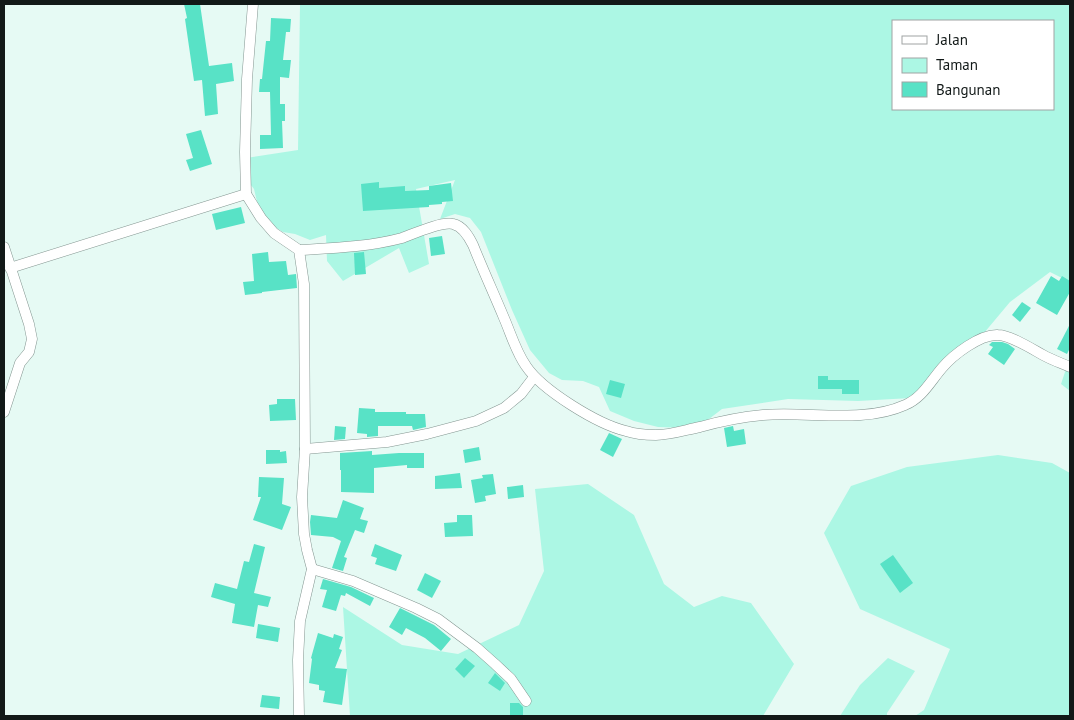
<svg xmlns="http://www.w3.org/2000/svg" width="1074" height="720" viewBox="0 0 1074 720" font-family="'PT Sans',sans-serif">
  <rect width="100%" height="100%" fill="#e6faf4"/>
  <g fill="#acf7e4" fill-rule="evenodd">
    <path d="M 300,4 L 1070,4 L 1070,282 L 1050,272 L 1010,302 L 984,333 L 911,398 L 858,401 L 788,399 L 722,409 L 709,419 L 688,428 L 658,427 L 634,421 L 610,411 L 599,387 L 583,381 L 562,380 L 549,373 L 530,350 L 512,310 L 481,232 L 470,218 L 455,214 L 440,219 L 455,180 L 416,189 L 429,264 L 409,273 L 399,248 L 343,281 L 327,261 L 326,235 L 310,240 L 295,234 L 283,232 L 273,226 L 259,210 L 254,189 L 247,180 L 246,158 L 298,150 ZM 893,21 L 1053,21 L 1053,109 L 893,109 Z"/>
    <path d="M 1070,357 L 1070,391 L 1061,384 Z"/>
    <path d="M 998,455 L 1052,463 L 1070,473 L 1070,716 L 915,716 L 924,710 L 950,649 L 860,609 L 824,533 L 851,486 L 907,467 Z"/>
    <path d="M 588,484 L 634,515 L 664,584 L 694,607 L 722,596 L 751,603 L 794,664 L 763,716 L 350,716 L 343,607 L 402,645 L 458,654 L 519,625 L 544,571 L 535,489 Z"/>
    <path d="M 888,658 L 915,671 L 887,713 L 887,716 L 840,716 L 860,685 Z"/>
  </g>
  <g fill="#58e2c6">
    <path d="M 184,4 L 200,4 L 209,66 L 232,63 L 234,81 L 216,84 L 218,114 L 205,116 L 202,80 L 194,81 L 185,19 L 187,18 Z"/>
    <path d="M 271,18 L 291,19 L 290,32 L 286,32 L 283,60 L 291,60 L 289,78 L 280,77 L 280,104 L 285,104 L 285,121 L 282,121 L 283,148 L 260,149 L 260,135 L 271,135 L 270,92 L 259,92 L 260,79 L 262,79 L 266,41 L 270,41 Z"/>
    <path d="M 201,130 L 212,164 L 190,171 L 186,160 L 193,158 L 186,134 Z"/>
    <path d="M 379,182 L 379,188 L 405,186 L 405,191 L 429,190 L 429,186 L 451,183 L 453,201 L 442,202 L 442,204 L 429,205 L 429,207 L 363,211 L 361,184 Z"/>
    <path d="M 241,207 L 245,223 L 216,230 L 212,214 Z"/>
    <path d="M 442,236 L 445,254 L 431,256 L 429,238 Z"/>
    <path d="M 268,252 L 269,262 L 286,261 L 288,275 L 296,274 L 297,288 L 262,292 L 262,293 L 245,295 L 243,282 L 254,281 L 252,254 Z"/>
    <path d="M 364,252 L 366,274 L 355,275 L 354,253 Z"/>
    <path d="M 1051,276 L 1059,281 L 1062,276 L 1070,281 L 1070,292 L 1057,315 L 1036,303 Z"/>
    <path d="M 1022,302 L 1031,308 L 1020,322 L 1012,315 Z"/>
    <path d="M 1070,324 L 1070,348 L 1067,354 L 1057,349 Z"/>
    <path d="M 992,342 L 1002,342 L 1008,344 L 1015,349 L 1004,365 L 988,354 L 993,347 L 989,345 Z"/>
    <path d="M 818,376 L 828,376 L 828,380 L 859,380 L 859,394 L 842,394 L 842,389 L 818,389 Z"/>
    <path d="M 610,380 L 625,384 L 621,398 L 606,394 Z"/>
    <path d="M 277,399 L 295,399 L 296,420 L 270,421 L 269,405 L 277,404 Z"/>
    <path d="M 359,408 L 375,409 L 375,412 L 406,412 L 406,414 L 425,414 L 426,427 L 413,430 L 412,426 L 378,426 L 378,436 L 367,437 L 367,434 L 357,433 Z"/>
    <path d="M 335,426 L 346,427 L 345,439 L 334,440 Z"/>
    <path d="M 733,426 L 734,431 L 744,429 L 746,444 L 727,447 L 724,428 Z"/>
    <path d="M 609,433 L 622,439 L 613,457 L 600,450 Z"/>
    <path d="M 479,447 L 481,460 L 465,463 L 463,450 Z"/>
    <path d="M 266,450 L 280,450 L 280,452 L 286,451 L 287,463 L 266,464 Z"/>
    <path d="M 372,451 L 372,455 L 399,453 L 424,453 L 424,468 L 407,468 L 407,465 L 374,468 L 374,493 L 341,492 L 341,470 L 340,470 L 340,453 Z"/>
    <path d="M 460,473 L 462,488 L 435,489 L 435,476 Z"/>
    <path d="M 493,474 L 496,494 L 485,496 L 486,501 L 475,503 L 471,480 L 483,478 L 482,475 Z"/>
    <path d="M 259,477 L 284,478 L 282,504 L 291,507 L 282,530 L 253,520 L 261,497 L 258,497 Z"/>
    <path d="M 523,485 L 524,497 L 508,499 L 507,487 Z"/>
    <path d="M 343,500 L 364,508 L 360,519 L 368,521 L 364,533 L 355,530 L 344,557 L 347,558 L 343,571 L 332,568 L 341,541 L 333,537 L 311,535 L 310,522 L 311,515 L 337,518 Z"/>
    <path d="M 457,515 L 472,515 L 473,536 L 445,537 L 444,523 L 457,522 Z"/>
    <path d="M 254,544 L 265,547 L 254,593 L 271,597 L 268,607 L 258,605 L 254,627 L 232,623 L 235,604 L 211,597 L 215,583 L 237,589 L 244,561 L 249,562 Z"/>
    <path d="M 375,544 L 402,555 L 396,571 L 375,564 L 377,558 L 371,556 Z"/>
    <path d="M 893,555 L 913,583 L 900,593 L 880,564 Z"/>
    <path d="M 425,573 L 441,581 L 432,598 L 417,590 Z"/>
    <path d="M 323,579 L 351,587 L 374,598 L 370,606 L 346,593 L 345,596 L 341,595 L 336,611 L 322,607 L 327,590 L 320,589 Z"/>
    <path d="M 400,608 L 434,625 L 451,639 L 441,651 L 425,638 L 406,628 L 402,635 L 389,627 Z"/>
    <path d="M 258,624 L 280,628 L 278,642 L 256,638 Z"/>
    <path d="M 318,633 L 333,638 L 334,634 L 343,637 L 339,649 L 342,650 L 335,668 L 347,669 L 342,705 L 323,702 L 325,691 L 319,690 L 319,685 L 309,683 L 312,659 L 311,658 Z"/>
    <path d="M 465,658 L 475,666 L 464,678 L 455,669 Z"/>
    <path d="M 495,673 L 505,683 L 500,691 L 488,683 Z"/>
    <path d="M 262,695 L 280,697 L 279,709 L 260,707 Z"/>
    <path d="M 510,703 L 519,703 L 523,707 L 523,716 L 510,716 Z"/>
  </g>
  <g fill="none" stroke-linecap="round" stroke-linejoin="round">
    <g stroke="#849691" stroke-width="11">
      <g id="street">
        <path d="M 253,4 L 247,79 L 245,152 L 246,194 L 261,218 L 274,233 L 299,250 L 304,284 L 305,449 L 302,497 L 304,534 L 307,550 L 312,569 L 300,621 L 298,660 L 299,716"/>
        <path d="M 4,247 L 29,324 L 32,339 L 29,352 L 20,363 L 4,412"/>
        <path d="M 299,250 C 334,248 368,247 402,238 C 413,234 442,221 453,224 C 463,226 469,237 473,245 C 483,270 494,294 504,318 C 511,334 516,352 526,366 C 542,390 597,424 626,431 C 635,434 646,435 656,435 C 670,435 685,430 700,427 C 721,421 741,417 763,415 C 808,411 863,424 905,405 C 922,398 930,382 942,368 C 953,355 980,334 998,335 C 1010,335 1032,349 1043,355 C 1052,360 1061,363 1070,367"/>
        <path d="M 10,268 L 246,194"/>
        <path d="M 305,449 L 387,442 L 427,434 L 476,421 L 504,408 L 521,394 L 534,377"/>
        <path d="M 312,569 L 353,581 L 416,608 L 438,619 L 477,648 L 495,664 L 511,679 L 526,701"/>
      </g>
    </g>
    <use href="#street" stroke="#fff" stroke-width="10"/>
  </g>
  <rect width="1074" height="720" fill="none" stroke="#121918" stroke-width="10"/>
  <rect x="892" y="20" width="162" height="90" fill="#ffffff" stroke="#a0a3a3"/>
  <rect x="902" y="36" width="25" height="8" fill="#ffffff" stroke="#a0a3a3"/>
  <text x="936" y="45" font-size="15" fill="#121918">Jalan</text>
  <rect x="902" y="58" width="25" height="15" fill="#acf7e4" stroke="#a0a3a3"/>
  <text x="936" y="70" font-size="15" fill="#121918">Taman</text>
  <rect x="902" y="82" width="25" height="15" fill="#58e2c6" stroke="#a0a3a3"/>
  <text x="936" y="95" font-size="15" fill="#121918">Bangunan</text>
</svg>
